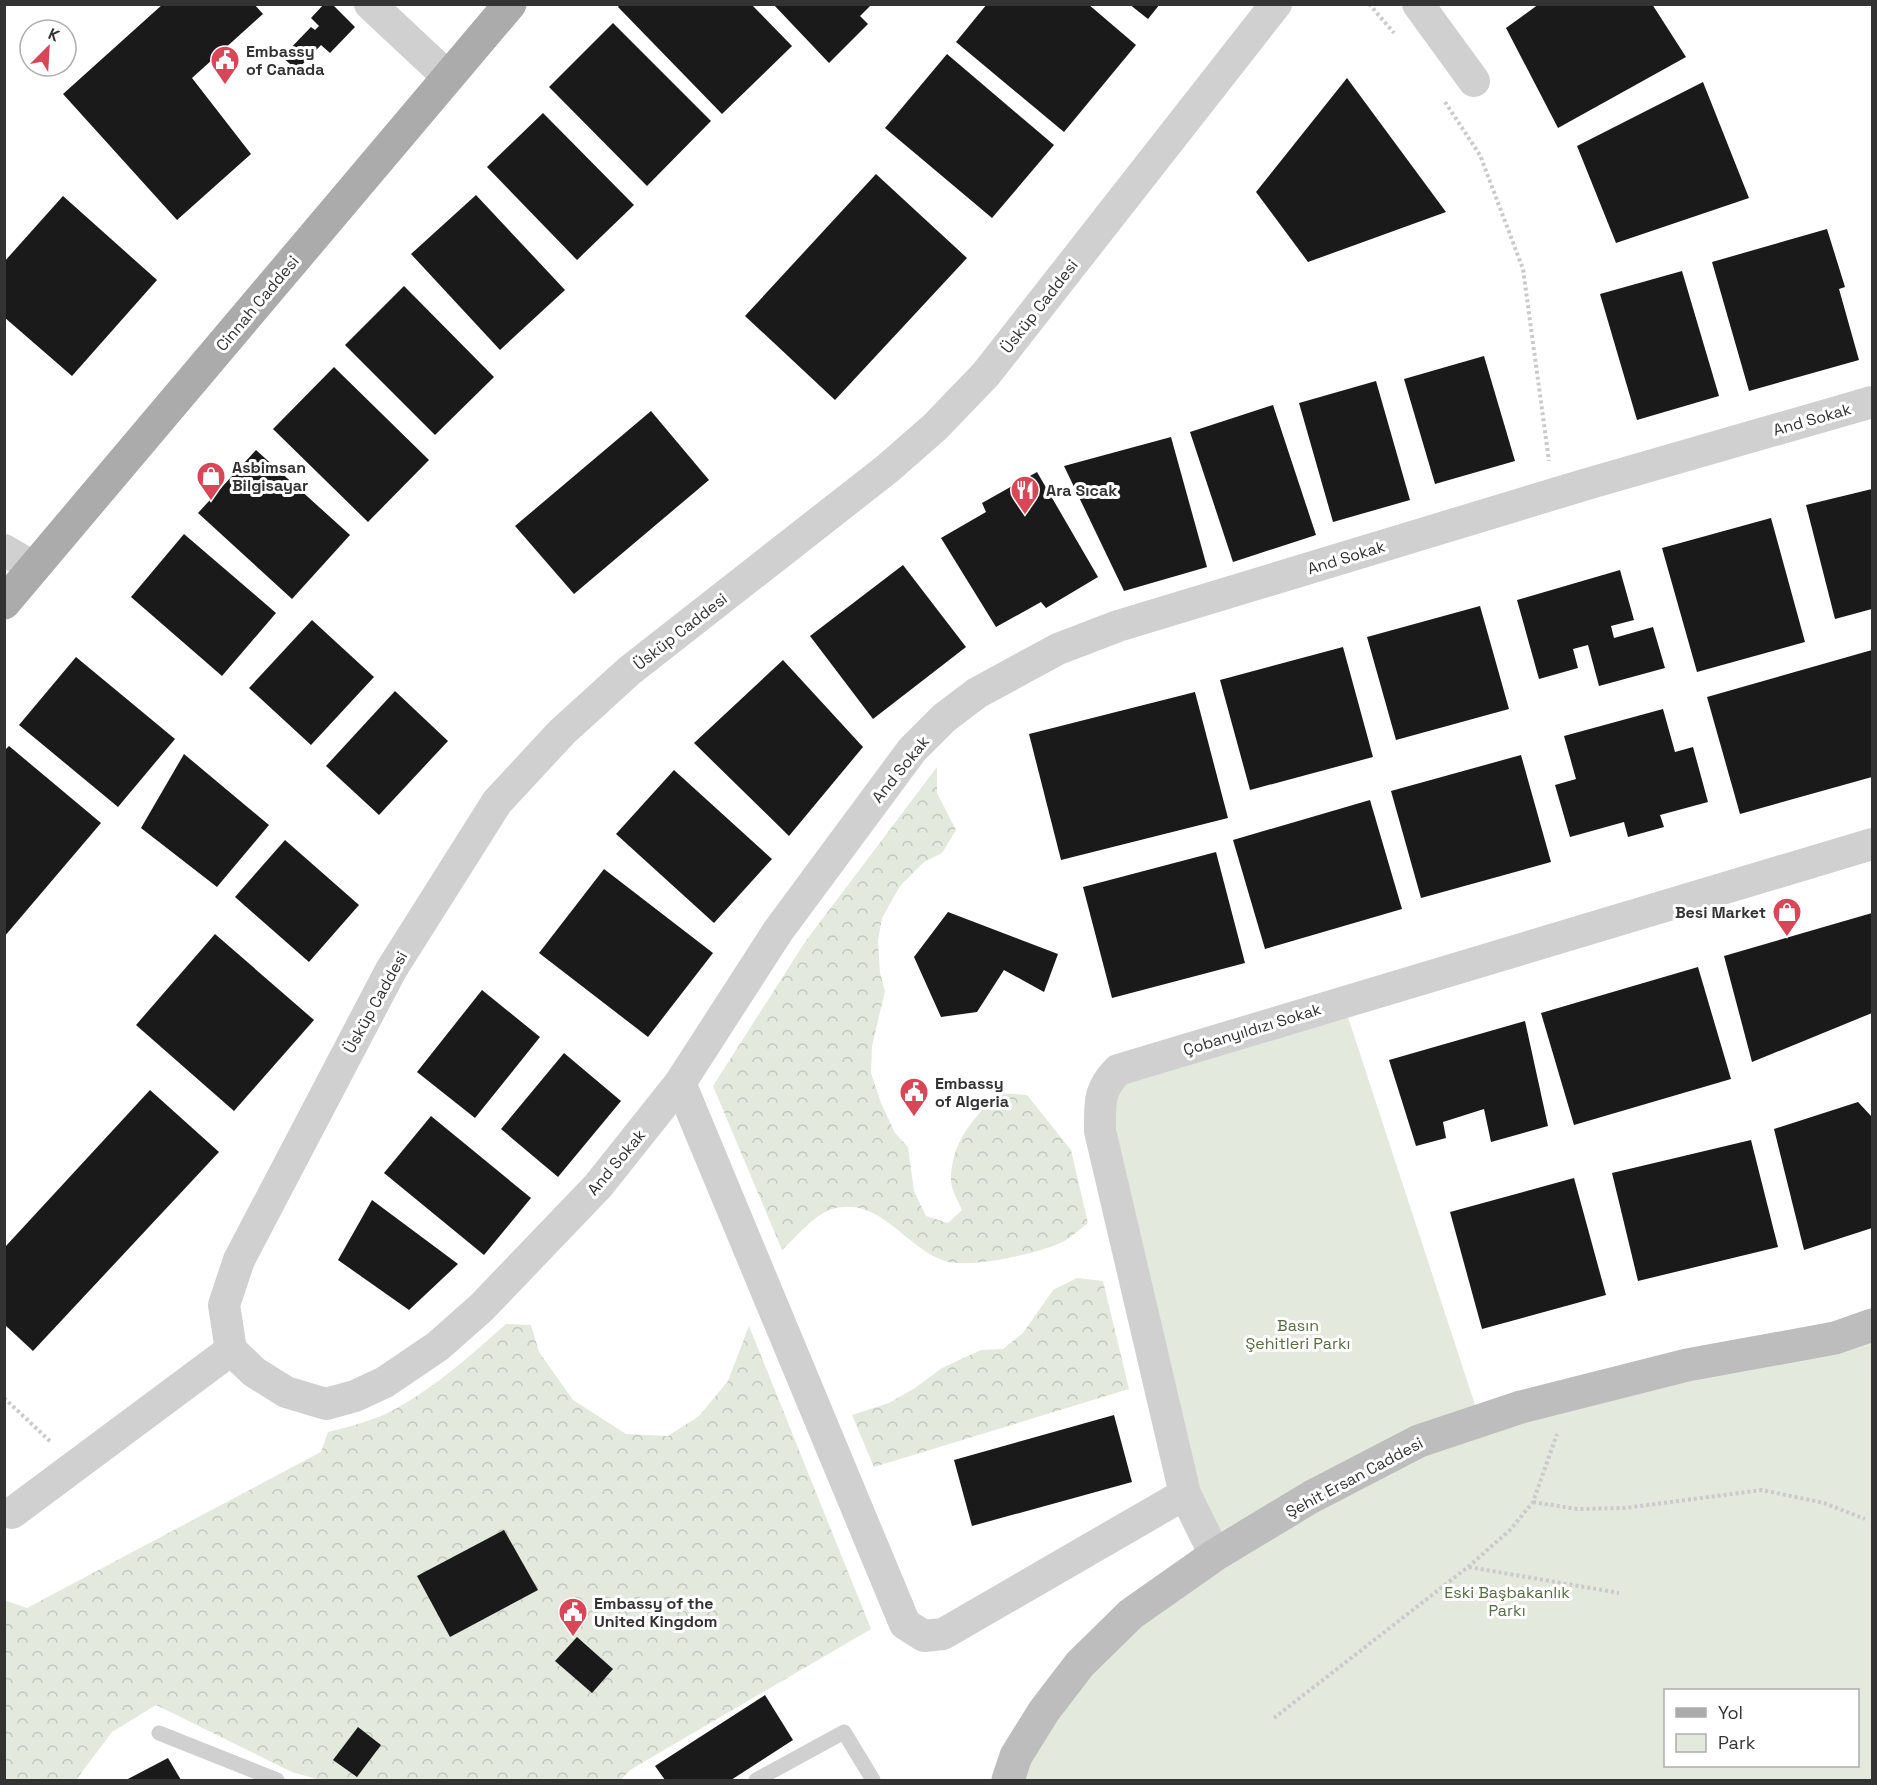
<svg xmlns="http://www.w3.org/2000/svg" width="1877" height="1785" viewBox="0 0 1877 1785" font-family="'Space Grotesk',sans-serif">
  <defs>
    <pattern id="forest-crowns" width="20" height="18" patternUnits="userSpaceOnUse" patternTransform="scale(1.5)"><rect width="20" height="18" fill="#e3e9dd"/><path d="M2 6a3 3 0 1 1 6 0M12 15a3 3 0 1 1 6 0" fill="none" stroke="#c3c8be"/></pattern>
  </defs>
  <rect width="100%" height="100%" fill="#fff"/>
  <g fill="url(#forest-crowns)">
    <path d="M 937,767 L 937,793 L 956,830 L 942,853 L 924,862 L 900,886 L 882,918 L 878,941 L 880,973 L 885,991 L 872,1046 L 871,1073 L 881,1103 L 895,1133 L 908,1147 L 914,1191 L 926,1216 L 948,1223 L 962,1210 C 958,1201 951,1189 951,1180 C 951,1142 974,1117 999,1093 L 1027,1095 L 1071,1150 L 1088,1223 C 1081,1228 1074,1235 1066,1240 C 1044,1253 969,1269 945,1261 C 905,1248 880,1195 832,1209 C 814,1215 796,1237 782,1250 L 713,1086 L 805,942 Z"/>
    <path d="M 1077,1278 L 1103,1281 L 1129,1389 L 874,1467 L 852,1415 L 889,1403 L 915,1388 L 942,1368 L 981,1350 L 1003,1349 L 1023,1333 L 1053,1290 Z"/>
    <path d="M 506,1324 L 531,1325 L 539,1352 L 573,1400 L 626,1434 L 668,1436 L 699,1416 L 728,1381 L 749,1326 L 871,1629 L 630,1770 L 621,1780 L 320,1780 L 292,1772 L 156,1705 L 112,1732 L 76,1780 L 5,1780 L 4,1600 L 27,1608 L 321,1452 L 328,1432 C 352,1426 376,1420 397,1408 C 437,1386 472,1354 506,1324 Z"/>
  </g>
  <path fill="#e3e9dd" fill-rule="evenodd" d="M 1343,1002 L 1480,1420 L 1872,1325 L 1872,1780 L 1008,1780 L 1044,1711 L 1215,1555 L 1185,1494 L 1105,1083 ZM 1666,1690 L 1858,1690 L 1858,1766 L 1666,1766 Z"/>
  <g fill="#1a1a1a">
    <path d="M 163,4 L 254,4 L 263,14 L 192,78 L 251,154 L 177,220 L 63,94 Z"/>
    <path d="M 324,4 L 332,4 L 355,27 L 330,53 L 321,45 L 297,70 L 282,57 L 311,27 L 315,30 L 319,26 L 311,18 Z"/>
    <path d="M 620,4 L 751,4 L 792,46 L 722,114 L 618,7 Z"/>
    <path d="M 773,4 L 872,4 L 860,16 L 868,24 L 829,63 Z"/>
    <path d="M 987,4 L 1088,4 L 1136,45 L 1064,132 L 956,42 Z"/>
    <path d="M 1129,4 L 1160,4 L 1148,19 Z"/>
    <path d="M 1539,4 L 1652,4 L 1686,57 L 1558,128 L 1506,28 Z"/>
    <path d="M 613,23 L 711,121 L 647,186 L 549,87 Z"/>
    <path d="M 947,54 L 1054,145 L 992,218 L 885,128 Z"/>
    <path d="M 1347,78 L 1446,212 L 1308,262 L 1256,192 Z"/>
    <path d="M 1703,82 L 1749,198 L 1616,243 L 1577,146 Z"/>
    <path d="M 543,113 L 634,205 L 577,260 L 487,167 Z"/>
    <path d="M 876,174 L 967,258 L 835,400 L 745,316 Z"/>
    <path d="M 476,195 L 565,290 L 500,350 L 411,254 Z"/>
    <path d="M 63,196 L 157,280 L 72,376 L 4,317 L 4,262 Z"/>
    <path d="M 1827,229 L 1845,287 L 1839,289 L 1859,360 L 1749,391 L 1712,262 Z"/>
    <path d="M 1682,271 L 1719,396 L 1637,420 L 1600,294 Z"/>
    <path d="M 404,286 L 494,377 L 435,435 L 345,345 Z"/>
    <path d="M 1484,356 L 1515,461 L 1435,484 L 1404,379 Z"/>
    <path d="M 334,367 L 429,460 L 368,522 L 273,429 Z"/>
    <path d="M 1376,381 L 1410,500 L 1333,522 L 1299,403 Z"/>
    <path d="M 1273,405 L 1316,535 L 1233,562 L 1190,432 Z"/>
    <path d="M 651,411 L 709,480 L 574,594 L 515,526 Z"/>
    <path d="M 1171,437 L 1207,567 L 1124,591 L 1064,466 Z"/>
    <path d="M 256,450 L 350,535 L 292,599 L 198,513 Z"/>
    <path d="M 1037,472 L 1098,577 L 1046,608 L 1041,602 L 996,627 L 941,538 L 986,512 L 982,503 Z"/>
    <path d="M 1872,489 L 1872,609 L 1835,619 L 1806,505 Z"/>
    <path d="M 1771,518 L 1805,642 L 1697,672 L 1662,548 Z"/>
    <path d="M 184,534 L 276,613 L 222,676 L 131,597 Z"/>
    <path d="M 903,565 L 966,647 L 873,719 L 810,636 Z"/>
    <path d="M 1620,570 L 1634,620 L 1611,626 L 1614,638 L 1653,627 L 1665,668 L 1599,686 L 1588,645 L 1573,649 L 1578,668 L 1539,679 L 1517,600 Z"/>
    <path d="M 1480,606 L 1509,709 L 1396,740 L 1367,637 Z"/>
    <path d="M 312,620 L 374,677 L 311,745 L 249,688 Z"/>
    <path d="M 1343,647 L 1373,757 L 1250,790 L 1220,680 Z"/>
    <path d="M 1872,650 L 1872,777 L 1740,814 L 1707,697 Z"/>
    <path d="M 76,657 L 175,739 L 118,807 L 19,725 Z"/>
    <path d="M 783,660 L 863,747 L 789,836 L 694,743 Z"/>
    <path d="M 395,691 L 448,741 L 379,815 L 326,766 Z"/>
    <path d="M 1195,692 L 1228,818 L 1061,860 L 1029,734 Z"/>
    <path d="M 1663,709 L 1675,752 L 1693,747 L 1708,802 L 1660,815 L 1664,827 L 1628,837 L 1624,822 L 1570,837 L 1555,785 L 1576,779 L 1564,736 Z"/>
    <path d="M 9,746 L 101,823 L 4,937 L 4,751 Z"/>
    <path d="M 184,754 L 269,825 L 217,887 L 141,828 Z"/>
    <path d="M 1521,755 L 1551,862 L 1421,898 L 1391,791 Z"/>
    <path d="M 674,770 L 772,859 L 714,923 L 616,834 Z"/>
    <path d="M 1370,800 L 1402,909 L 1265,949 L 1233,840 Z"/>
    <path d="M 285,840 L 359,905 L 309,962 L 235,897 Z"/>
    <path d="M 1216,852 L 1245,963 L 1112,998 L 1083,887 Z"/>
    <path d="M 604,869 L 713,953 L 648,1037 L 539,953 Z"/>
    <path d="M 948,912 L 1058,954 L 1044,992 L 1004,970 L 977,1012 L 941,1017 L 914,957 Z"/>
    <path d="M 1872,913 L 1872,1013 L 1752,1062 L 1724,956 Z"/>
    <path d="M 215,934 L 314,1020 L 234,1111 L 136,1025 Z"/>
    <path d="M 1698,967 L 1731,1079 L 1574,1125 L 1541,1013 Z"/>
    <path d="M 482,990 L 540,1037 L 475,1118 L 417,1072 Z"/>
    <path d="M 1525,1021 L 1548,1126 L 1491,1142 L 1484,1109 L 1443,1122 L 1446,1138 L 1416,1146 L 1389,1060 Z"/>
    <path d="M 564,1053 L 621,1101 L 558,1177 L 501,1129 Z"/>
    <path d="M 150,1090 L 219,1152 L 33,1351 L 5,1325 L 5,1247 Z"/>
    <path d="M 1858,1102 L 1872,1117 L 1872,1228 L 1804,1250 L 1774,1129 Z"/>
    <path d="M 431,1116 L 531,1198 L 484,1255 L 384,1173 Z"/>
    <path d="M 1751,1140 L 1778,1247 L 1638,1281 L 1612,1173 Z"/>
    <path d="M 1574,1178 L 1606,1295 L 1482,1329 L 1450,1212 Z"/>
    <path d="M 372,1200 L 458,1264 L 409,1310 L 338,1260 Z"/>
    <path d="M 1114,1415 L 1132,1482 L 972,1526 L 954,1460 Z"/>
    <path d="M 504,1530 L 538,1590 L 450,1637 L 417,1576 Z"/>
    <path d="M 577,1637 L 613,1669 L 592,1693 L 555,1661 Z"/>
    <path d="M 765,1695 L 793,1740 L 731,1780 L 665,1780 L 655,1766 Z"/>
    <path d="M 358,1727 L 381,1745 L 357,1777 L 333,1760 Z"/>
    <path d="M 168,1758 L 181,1780 L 126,1780 Z"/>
  </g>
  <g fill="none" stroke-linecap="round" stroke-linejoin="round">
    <g stroke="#cacaca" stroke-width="4" stroke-dasharray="3 3" stroke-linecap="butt">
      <path d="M 1369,4 L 1394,33"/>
      <path d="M 1445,102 L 1480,155 L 1523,269 L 1549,461"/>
      <path d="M 4,1398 L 52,1443"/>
      <path d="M 1533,1502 L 1577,1509 L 1625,1508 L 1762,1490 L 1824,1503 L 1865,1519"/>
      <path d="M 1469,1567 L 1619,1593"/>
      <path d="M 1274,1718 L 1468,1567 L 1510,1530 L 1533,1502 L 1557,1434"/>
    </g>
    <g stroke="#d0d0d0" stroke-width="15">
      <path d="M 159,1733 L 277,1780"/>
      <path d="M 756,1780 L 844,1732 L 873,1780"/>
    </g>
    <g stroke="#d0d0d0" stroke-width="32">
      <path d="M 370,4 L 448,77"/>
      <path d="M 1418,4 L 1474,81"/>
      <path d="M 4,550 L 33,567"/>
      <path d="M 680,1083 L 905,1624 L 924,1636 L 943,1634 L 1185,1494"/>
      <path d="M 231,1350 L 254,1372 L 286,1392 L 326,1404 L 355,1396 L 385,1382 L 438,1346 L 481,1308 L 598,1186 L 680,1083 L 778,931 L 912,750 L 944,718 L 977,693 L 1058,649 L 1118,626 L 1587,484 L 1872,402"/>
      <path d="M 231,1350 L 224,1305 L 239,1260 L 391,970 L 497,802 L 562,732 L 629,671 L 887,469 L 935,427 L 986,374 L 1276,4"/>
      <path d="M 12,1513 L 231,1350"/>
      <path d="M 1215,1555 L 1185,1494 L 1100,1131 C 1100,1104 1098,1090 1118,1070 L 1872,844"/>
    </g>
    <path stroke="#bdbdbd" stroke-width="33" d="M 1008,1780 L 1016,1756 L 1044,1711 L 1080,1664 L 1131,1614 L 1215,1555 L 1311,1497 L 1419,1441 L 1521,1407 L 1687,1365 L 1835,1338 L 1872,1325"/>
    <path stroke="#ababab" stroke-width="33" d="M 4,603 L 510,4"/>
  </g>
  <defs>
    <g id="civic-pin" transform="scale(1.5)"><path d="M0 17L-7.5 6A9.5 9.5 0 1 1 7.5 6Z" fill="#d84757" stroke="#fff"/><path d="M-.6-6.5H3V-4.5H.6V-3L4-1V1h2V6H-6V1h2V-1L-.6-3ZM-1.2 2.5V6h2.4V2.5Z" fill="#fff"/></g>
    <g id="shop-pin" transform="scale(1.5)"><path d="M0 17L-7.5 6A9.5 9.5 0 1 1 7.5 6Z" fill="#d84757" stroke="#fff"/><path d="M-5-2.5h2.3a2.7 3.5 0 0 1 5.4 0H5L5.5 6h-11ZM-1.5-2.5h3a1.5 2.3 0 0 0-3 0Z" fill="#fff"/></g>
    <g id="restaurant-pin" transform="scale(1.5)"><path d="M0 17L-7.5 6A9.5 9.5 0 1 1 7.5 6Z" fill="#d84757" stroke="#fff"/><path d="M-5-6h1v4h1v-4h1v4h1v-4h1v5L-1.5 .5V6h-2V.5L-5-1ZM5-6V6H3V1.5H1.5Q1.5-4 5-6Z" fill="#fff"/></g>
  </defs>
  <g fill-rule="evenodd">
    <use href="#civic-pin" x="225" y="60"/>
    <use href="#shop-pin" x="211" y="476"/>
    <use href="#restaurant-pin" x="1025" y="490"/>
    <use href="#shop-pin" x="1787" y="912"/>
    <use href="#civic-pin" x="914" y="1092"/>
    <use href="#civic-pin" x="573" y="1612"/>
  </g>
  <g text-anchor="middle" stroke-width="6" stroke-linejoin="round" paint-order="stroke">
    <g font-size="16" font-weight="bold" fill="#333" stroke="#fff" text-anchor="start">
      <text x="246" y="57">Embassy<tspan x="246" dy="18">of Canada</tspan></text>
      <text x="232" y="473">Asbimsan<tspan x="232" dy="18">Bilgisayar</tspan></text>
      <text x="1046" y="496">Ara Sıcak</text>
      <text x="1766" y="918" text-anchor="end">Besi Market</text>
      <text x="935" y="1089">Embassy<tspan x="935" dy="18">of Algeria</tspan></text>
      <text x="594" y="1609">Embassy of the<tspan x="594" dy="18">United Kingdom</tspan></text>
    </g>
    <g font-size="16" fill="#333" stroke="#fff">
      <text transform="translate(257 303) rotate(-50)" y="6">Cinnah Caddesi</text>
      <text transform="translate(1039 306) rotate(-52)" y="6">Üsküp Caddesi</text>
      <text transform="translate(1812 419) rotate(-16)" y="6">And Sokak</text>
      <text transform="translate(1346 557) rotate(-17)" y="6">And Sokak</text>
      <text transform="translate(680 631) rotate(-38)" y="6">Üsküp Caddesi</text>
      <text transform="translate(900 769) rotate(-51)" y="6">And Sokak</text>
      <text transform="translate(375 1002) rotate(-61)" y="6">Üsküp Caddesi</text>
      <text transform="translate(1252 1029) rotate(-17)" y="6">Çobanyıldızı Sokak</text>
      <text transform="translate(616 1162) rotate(-50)" y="6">And Sokak</text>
      <text transform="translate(1354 1477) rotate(-28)" y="6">Şehit Ersan Caddesi</text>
    </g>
    <g font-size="16" fill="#586c43" stroke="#fff">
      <text x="1298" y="1331">Basın<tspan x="1298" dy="18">Şehitleri Parkı</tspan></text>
      <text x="1507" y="1598">Eski Başbakanlık<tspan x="1507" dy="18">Parkı</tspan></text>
    </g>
  </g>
  <rect width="1877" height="1785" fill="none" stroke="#333333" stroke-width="12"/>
  <rect x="1664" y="1689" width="195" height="78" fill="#ffffff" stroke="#adadad" stroke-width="1.5"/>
  <rect x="1676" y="1708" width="30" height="9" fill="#ababab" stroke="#adadad" stroke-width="1.5"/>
  <text x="1718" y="1719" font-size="18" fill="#333333">Yol</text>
  <rect x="1676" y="1734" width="30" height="18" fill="#e3e9dd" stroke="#adadad" stroke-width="1.5"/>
  <text x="1718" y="1749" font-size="18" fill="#333333">Park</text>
  <g transform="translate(48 48) rotate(24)"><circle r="28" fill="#ffffff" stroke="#adadad" stroke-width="1.5"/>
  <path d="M0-4.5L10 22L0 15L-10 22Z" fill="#d84757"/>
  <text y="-9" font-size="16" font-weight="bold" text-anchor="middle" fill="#333333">K</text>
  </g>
</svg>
